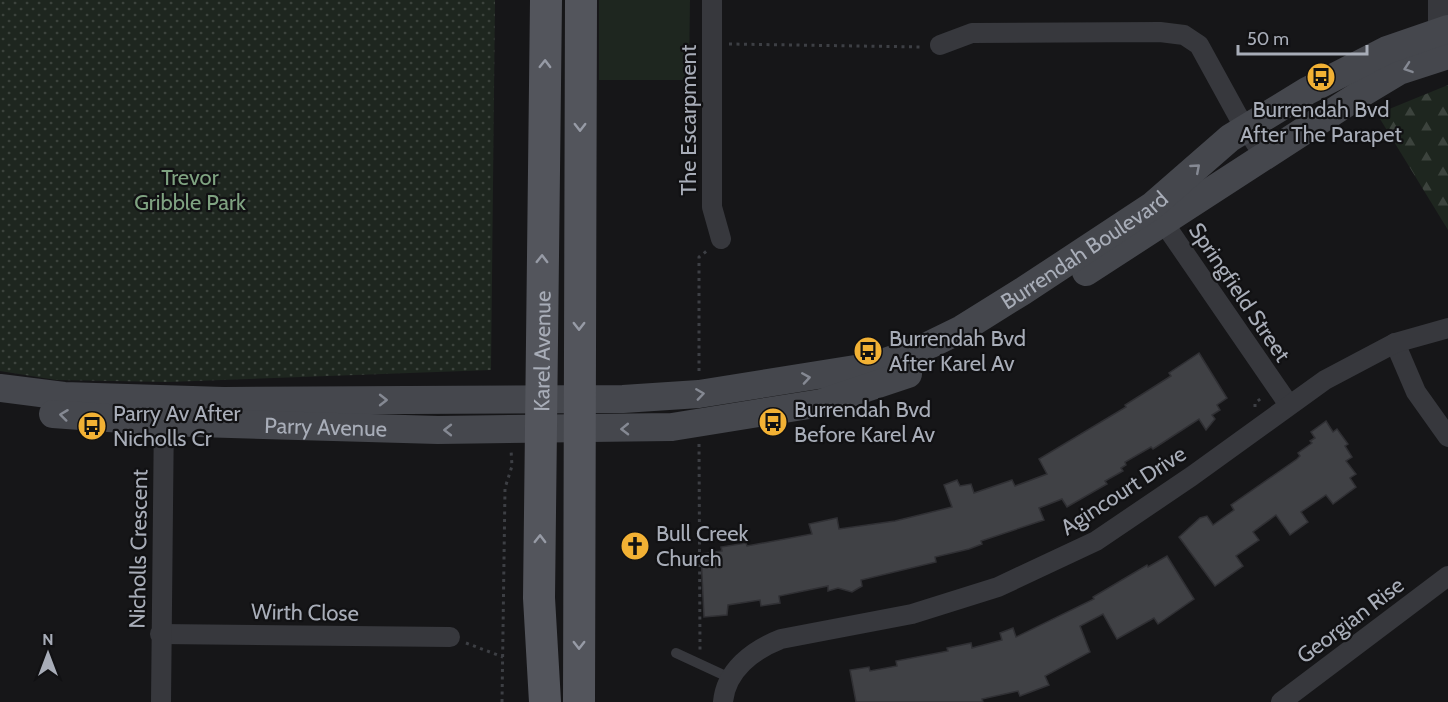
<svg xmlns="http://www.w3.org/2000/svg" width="1448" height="702" viewBox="0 0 1448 702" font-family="Cabin,sans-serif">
  <defs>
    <pattern id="forest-firs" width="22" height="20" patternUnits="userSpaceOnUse" patternTransform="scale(1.5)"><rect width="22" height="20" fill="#1e261f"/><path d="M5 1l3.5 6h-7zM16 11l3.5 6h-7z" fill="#3c433d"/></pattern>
    <pattern id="park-dots" width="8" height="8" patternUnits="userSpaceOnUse" patternTransform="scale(1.5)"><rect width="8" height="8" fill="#1e261f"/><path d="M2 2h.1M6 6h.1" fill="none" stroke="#3c433d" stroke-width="1.8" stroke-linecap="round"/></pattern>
  </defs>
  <rect width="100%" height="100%" fill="#161618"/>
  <path fill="#1e261f" d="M 599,0 L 690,0 L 689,80 L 599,80 Z"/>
  <path fill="url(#forest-firs)" d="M 1448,85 L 1448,230 L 1377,114 Z"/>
  <path fill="url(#park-dots)" d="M 0,0 L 495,0 L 491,370 L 168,382 L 56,380 L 0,371 Z"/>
  <g fill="#404145" stroke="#303034" stroke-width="1.5">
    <path d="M 1199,353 L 1227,398 L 1217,405 L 1220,410 L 1212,415 L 1215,419 L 1206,430 L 1199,419 L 1153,449 L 1151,447 L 1125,462 L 1126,465 L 1121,468 L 1123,471 L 1105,481 L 1107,484 L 1067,507 L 1062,499 L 1039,508 L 1044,520 L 981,541 L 982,544 L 969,549 L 935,557 L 936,562 L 861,580 L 862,586 L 852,592 L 838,588 L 828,591 L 828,586 L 779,596 L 780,603 L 761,606 L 760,600 L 728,605 L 727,615 L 704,617 L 701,554 L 722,551 L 721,547 L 746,543 L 747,546 L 812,534 L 809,524 L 837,518 L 839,529 L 895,521 L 952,507 L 944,485 L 957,480 L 960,486 L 971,484 L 974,493 L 1012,480 L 1015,486 L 1047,474 L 1039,459 L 1126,407 L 1125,405 L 1171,376 L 1169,373 Z"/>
    <path d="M 1326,421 L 1333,432 L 1337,429 L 1348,444 L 1345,446 L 1352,457 L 1346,461 L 1356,474 L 1350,478 L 1356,487 L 1333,504 L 1326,495 L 1301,512 L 1308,522 L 1290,535 L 1276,515 L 1253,532 L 1259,540 L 1236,556 L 1243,566 L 1215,586 L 1179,537 L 1200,518 L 1207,516 L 1213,525 L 1234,510 L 1231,505 L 1297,459 L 1300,456 L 1298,453 L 1312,443 L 1310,441 L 1315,438 L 1311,432 Z"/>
    <path d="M 1167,556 L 1194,599 L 1158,624 L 1154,618 L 1117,639 L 1103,614 L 1080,626 L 1090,652 L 1045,676 L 1049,685 L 1020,696 L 1018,691 L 982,699 L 983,702 L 856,702 L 850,670 L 869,667 L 870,671 L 897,666 L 896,661 L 948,651 L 947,648 L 971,643 L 972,648 L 1002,640 L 1000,633 L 1013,628 L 1016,637 L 1094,599 L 1093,597 L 1147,565 L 1148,567 Z"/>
  </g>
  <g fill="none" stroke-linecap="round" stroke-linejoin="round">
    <g stroke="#3d3f44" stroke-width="3" stroke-dasharray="3 4.5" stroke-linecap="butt">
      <path d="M 729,44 L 923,47"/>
      <path d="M 699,371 L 699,257 L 708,250"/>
      <path d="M 1255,407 L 1255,403 L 1263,397"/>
      <path d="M 699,444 L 700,650"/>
      <path d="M 466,643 L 503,657"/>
      <path d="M 502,702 L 505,488 L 512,466 L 511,450"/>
    </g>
    <path stroke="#37383d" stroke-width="10" d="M 676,653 L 730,678"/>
    <g stroke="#37383d" stroke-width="20">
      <path d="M 712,0 L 712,207 L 721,239"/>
      <path d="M 1438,0 L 1438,31 L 1442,42"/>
      <path d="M 940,45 L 972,33 L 1160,32 L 1184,35 L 1199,45 L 1238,116 L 1264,156"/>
      <path d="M 1157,213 L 1289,405"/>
      <path d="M 1395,343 L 1416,392 L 1448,437"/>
      <path d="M 160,634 L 450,637"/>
      <path d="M 161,702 L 164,411"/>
      <path d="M 723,702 C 726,670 753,650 781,639 L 912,614 L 998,587 L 1096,541 L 1192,476 L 1325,380 L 1395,343 L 1448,328"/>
      <path d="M 1281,702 L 1448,576"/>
    </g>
    <g stroke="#45474d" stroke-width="28">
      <path d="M 1086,272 L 1359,95 L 1399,71 L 1448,55"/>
      <path id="s1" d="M 0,388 L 64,396 L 224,401 L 623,399 L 699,394 L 874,366 L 919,350 L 962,329 L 1023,291 L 1152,206 L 1230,138 L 1307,91 L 1387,50 L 1448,29"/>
      <path id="s2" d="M 53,414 L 164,422 L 438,430 L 672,427 L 821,403 L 908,374"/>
    </g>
    <g stroke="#53555c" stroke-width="32">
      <path id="s3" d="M 545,702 L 539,598 L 546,0"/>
      <path d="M 579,702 L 581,0"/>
    </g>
  </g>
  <defs><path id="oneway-chevron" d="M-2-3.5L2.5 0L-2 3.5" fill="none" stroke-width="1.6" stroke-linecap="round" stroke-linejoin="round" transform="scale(1.5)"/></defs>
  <g stroke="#979ba6">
    <use href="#oneway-chevron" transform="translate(545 64) rotate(-89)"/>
    <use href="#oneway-chevron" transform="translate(580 127) rotate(90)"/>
    <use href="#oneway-chevron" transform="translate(542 259) rotate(-89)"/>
    <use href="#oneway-chevron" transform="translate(579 326) rotate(90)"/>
    <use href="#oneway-chevron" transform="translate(540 539) rotate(-89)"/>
    <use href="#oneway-chevron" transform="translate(579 645) rotate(90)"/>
  </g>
  <g stroke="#858993">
    <use href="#oneway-chevron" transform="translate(1408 68) rotate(161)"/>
    <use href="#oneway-chevron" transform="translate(1196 168) rotate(-41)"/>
    <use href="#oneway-chevron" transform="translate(806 378) rotate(-9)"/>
    <use href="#oneway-chevron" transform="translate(700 394) rotate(-8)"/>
    <use href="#oneway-chevron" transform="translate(383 400)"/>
    <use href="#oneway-chevron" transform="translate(64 415) rotate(-173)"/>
    <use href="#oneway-chevron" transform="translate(625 429) rotate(179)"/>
    <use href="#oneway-chevron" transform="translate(448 430) rotate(180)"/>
  </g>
  <defs>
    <g id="bus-disc" transform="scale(1.5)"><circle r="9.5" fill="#f2b134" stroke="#111113"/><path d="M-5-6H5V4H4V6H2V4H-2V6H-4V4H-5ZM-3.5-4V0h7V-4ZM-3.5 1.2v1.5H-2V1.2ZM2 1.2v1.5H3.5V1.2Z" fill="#111"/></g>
    <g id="church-disc" transform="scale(1.5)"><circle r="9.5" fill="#f2b134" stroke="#111113"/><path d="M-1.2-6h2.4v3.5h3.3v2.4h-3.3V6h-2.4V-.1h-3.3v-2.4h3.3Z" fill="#111"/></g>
  </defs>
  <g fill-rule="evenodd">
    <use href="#bus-disc" x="1321" y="77"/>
    <use href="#bus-disc" x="868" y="351"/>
    <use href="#bus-disc" x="773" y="422"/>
    <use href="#bus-disc" x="92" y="426"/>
    <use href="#church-disc" x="635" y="546"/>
  </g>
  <g text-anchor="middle" stroke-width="4.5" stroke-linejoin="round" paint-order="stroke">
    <g font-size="22" fill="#a8adb8" stroke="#111113" text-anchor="start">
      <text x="1321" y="117" text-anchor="middle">Burrendah Bvd<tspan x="1321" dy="25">After The Parapet</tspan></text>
      <text x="889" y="346">Burrendah Bvd<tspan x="889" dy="25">After Karel Av</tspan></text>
      <text x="794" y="417">Burrendah Bvd<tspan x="794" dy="25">Before Karel Av</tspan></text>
      <text x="113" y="421">Parry Av After<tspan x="113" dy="25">Nicholls Cr</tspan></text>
      <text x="656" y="541">Bull Creek<tspan x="656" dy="25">Church</tspan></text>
    </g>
    <g font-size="22" fill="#a8adb8" stroke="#111113">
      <text transform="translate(688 120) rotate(-90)" y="8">The Escarpment</text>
      <text dy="8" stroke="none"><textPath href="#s1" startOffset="1118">Burrendah Boulevard</textPath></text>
      <text transform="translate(1240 292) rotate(56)" y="8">Springfield Street</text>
      <text dy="8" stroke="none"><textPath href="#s3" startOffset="351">Karel Avenue</textPath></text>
      <text dy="8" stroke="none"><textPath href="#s2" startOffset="273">Parry Avenue</textPath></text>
      <text transform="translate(1123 490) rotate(-33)" y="8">Agincourt Drive</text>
      <text transform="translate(138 549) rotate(-89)" y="8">Nicholls Crescent</text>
      <text transform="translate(305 612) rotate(1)" y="8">Wirth Close</text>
      <text transform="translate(1350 620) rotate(-37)" y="8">Georgian Rise</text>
    </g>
    <g font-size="22" fill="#7fa381" stroke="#111113">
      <text x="190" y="185">Trevor<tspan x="190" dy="25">Gribble Park</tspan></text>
    </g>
  </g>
  <g transform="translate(48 654)" stroke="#111113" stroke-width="4.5" paint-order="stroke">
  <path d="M0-4.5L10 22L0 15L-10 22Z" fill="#a8adb8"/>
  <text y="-9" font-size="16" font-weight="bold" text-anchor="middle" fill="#a8adb8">N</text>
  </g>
  <path d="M1238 45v9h129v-9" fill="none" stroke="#a8adb8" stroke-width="3"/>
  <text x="1247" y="45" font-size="18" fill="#a8adb8" stroke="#111113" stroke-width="4.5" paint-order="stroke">50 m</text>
</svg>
